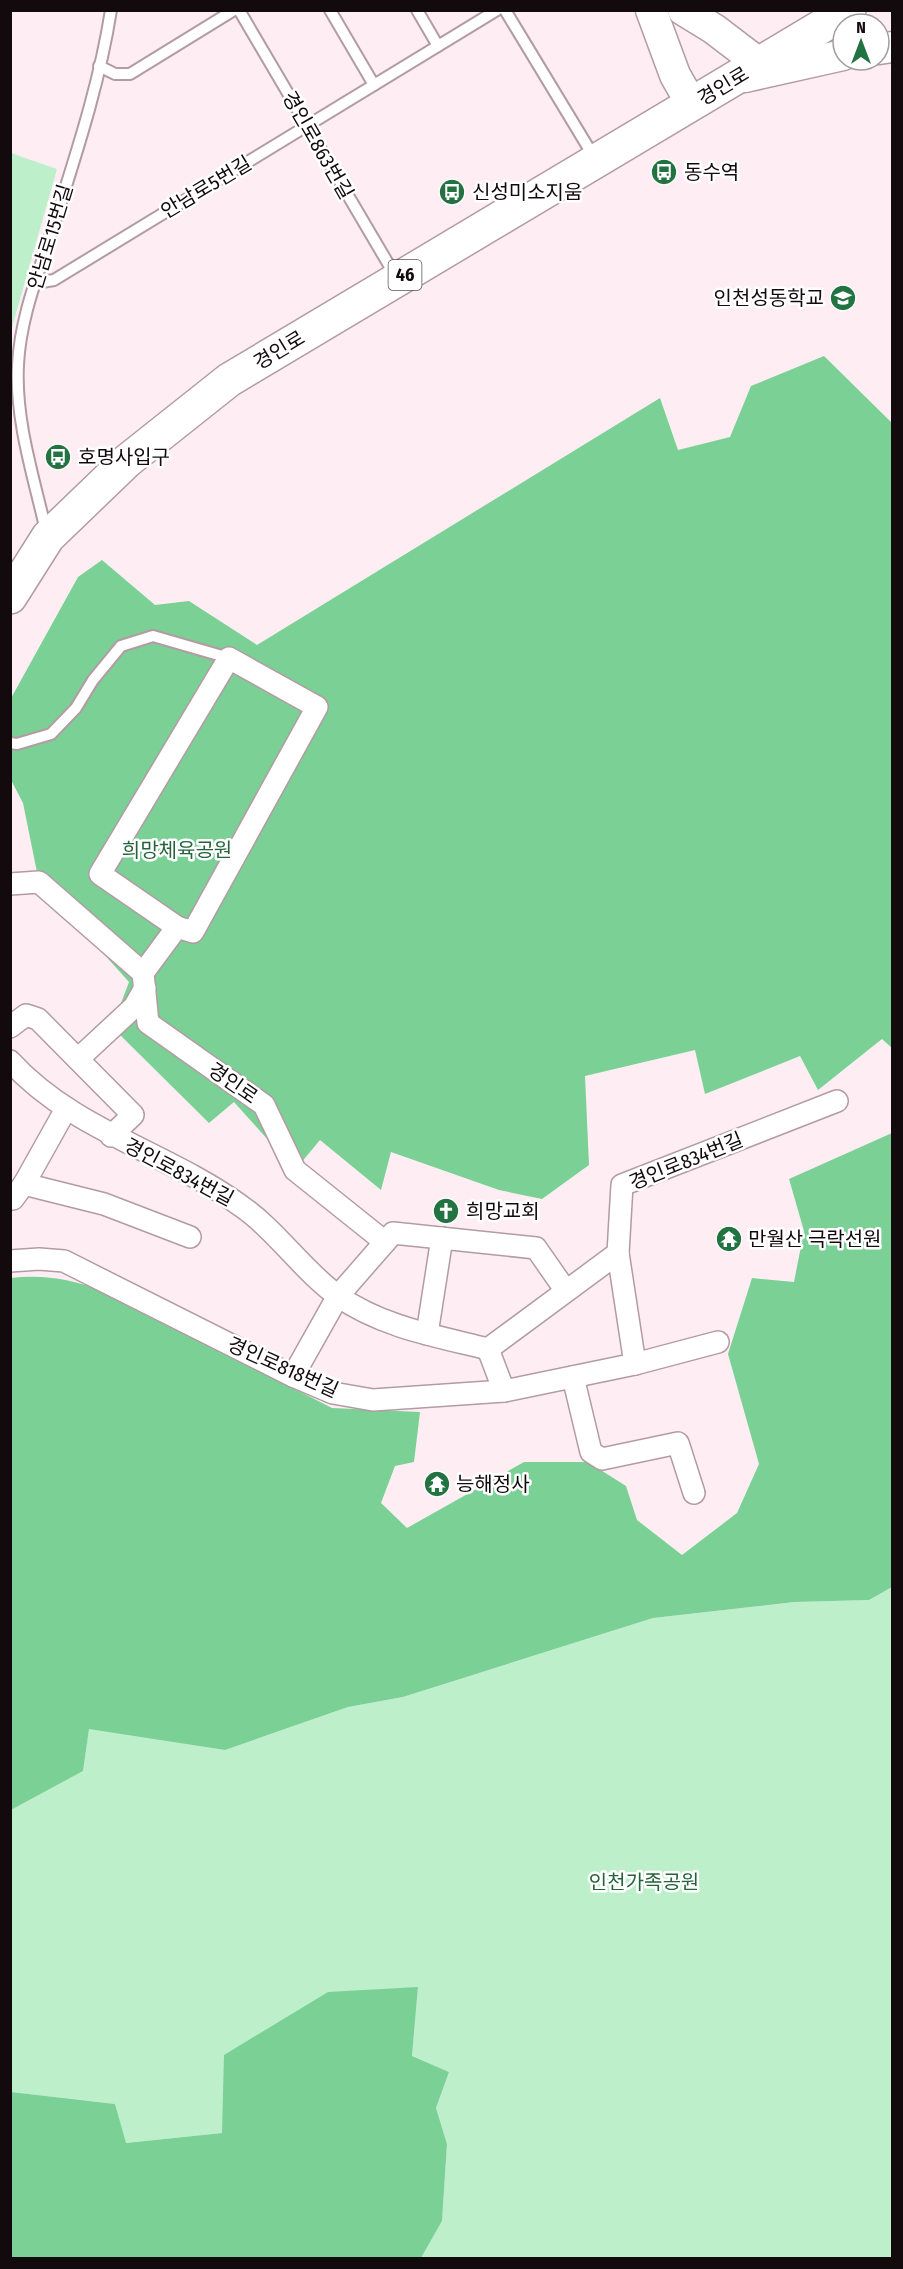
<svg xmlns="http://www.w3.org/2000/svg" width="903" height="2269" viewBox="0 0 903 2269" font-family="'Fira Sans Condensed','Noto Sans KR',sans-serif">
  <rect width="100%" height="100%" fill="#feeef3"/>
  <g fill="#bdf0ca">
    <path d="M 11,153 L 57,169 L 11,331 L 10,153 Z"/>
    <path d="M 892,1587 L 892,2258 L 421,2258 L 442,2221 L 447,2144 L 436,2108 L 449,2072 L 412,2056 L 418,1988 L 222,2133 L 125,2143 L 115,2104 L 11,2092 L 11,1810 L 83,1771 L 89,1728 L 225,1750 L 348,1707 L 403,1697 L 653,1618 L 794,1602 L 869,1600 Z"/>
  </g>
  <g fill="#7ad095">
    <path d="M 824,356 L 892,423 L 892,1048 L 882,1039 L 818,1090 L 800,1056 L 705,1094 L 695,1050 L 585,1076 L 589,1165 L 542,1199 L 499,1190 L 391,1152 L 381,1190 L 320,1140 L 295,1170 L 234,1102 L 209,1123 L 112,1027 L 129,982 L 39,882 L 23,803 L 11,780 L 10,700 L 78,577 L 102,560 L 155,605 L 189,601 L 257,645 L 660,398 L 678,450 L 730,437 L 751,386 Z"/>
    <path d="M 892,1133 L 892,1587 L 869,1600 L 794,1602 L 653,1618 L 403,1697 L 348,1707 L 225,1750 L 89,1729 L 83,1771 L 11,1810 L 10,1278 C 44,1274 70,1279 101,1290 L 332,1408 L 420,1412 L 414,1462 L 395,1466 L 381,1503 L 407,1528 L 524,1462 L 588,1462 L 626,1486 L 637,1520 L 682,1555 L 737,1513 L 759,1464 L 728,1354 L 752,1278 L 794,1282 L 804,1231 L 789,1179 Z"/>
    <path d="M 418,1987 L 412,2056 L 449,2072 L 436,2108 L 447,2144 L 442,2221 L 421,2258 L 11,2258 L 11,2092 L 115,2104 L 126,2143 L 222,2133 L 224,2055 L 328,1992 Z"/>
  </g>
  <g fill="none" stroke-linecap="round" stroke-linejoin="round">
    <g stroke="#b39ba3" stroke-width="14">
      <g id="lane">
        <path d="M 239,10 L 396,277"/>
        <path d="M 330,10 L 374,85"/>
        <path d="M 417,10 L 438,46"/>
        <path d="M 505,10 L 594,157"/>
        <path d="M 99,66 L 115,74 L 130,74 L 234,10"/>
        <path d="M 36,283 L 54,280 L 497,10"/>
        <path d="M 46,531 C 34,478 15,421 18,365 C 20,320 37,277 51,234 C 74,160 99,87 111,10"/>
        <path d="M 10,743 L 17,744 L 51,734 L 76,708 L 93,680 L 121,646 L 153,636 L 229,658"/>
      </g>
    </g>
    <g stroke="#b39ba3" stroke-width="24">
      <g id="street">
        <path d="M 229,658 L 317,707 L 193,932 L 177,927 L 100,874 Z"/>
        <path d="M 10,884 L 39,882 L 143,973"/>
        <path d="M 177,927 L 143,973 L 148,1023 L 264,1105 L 295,1170 L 385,1242"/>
        <path d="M 10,1027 L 26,1015 L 38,1019 L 133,1115 L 111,1136"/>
        <path d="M 78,1059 L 134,1007 L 145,988"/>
        <path d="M 10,1061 C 74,1131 167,1152 241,1206 C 277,1231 303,1271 338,1296 C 382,1327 436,1336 488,1349 L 618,1253 L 622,1185 L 837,1101"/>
        <path d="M 24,1184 L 66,1109"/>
        <path d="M 10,1195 L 13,1199 L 24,1184 L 104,1204 L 190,1237"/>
        <path d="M 618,1253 L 635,1364"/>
        <path d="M 10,1261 L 39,1259 L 64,1261 L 293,1376 L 333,1393 L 373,1400 L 504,1391 L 635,1364 L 718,1342"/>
        <path d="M 427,1334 L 442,1238"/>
        <path d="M 488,1349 L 504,1391"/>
        <path d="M 293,1376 L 338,1296 L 393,1233 L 536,1248 L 566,1291"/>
        <path d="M 573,1377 L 591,1452 L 602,1459 L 678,1443 L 694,1493"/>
      </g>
    </g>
    <g stroke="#b39ba3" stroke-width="33">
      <g id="secondary">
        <path d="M 651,10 L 675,75 L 692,105"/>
        <path d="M 683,10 L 714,29 L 760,64"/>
        <path d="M 879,49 L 892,47"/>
        <path d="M 745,77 L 843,55"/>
      </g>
    </g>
    <g stroke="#b39ba3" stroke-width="36">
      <path id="primary" d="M 10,597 L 48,537 L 127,461 L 229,380 L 849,10"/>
    </g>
    <use href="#lane" stroke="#fff" stroke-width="10"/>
    <use href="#street" stroke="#fff" stroke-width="21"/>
    <use href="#secondary" stroke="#fff" stroke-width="30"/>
    <use href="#primary" stroke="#fff" stroke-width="33"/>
  </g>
  <defs>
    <g id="bus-disc" transform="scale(1.35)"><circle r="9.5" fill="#237242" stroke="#fff"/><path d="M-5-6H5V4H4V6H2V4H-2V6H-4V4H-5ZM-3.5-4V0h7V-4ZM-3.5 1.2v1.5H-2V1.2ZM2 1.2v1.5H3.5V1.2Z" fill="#fff"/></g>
    <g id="school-disc" transform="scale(1.35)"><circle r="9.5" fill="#237242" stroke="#fff"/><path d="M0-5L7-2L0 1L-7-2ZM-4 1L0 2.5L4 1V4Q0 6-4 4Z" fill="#fff"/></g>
    <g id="church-disc" transform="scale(1.35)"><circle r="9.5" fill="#237242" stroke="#fff"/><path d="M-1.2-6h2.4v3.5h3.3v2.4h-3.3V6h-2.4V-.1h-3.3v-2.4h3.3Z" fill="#fff"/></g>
    <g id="temple-disc" transform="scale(1.35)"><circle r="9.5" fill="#237242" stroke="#fff"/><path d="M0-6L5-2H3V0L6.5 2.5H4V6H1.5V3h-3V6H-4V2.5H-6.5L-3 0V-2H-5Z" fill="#fff"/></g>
  </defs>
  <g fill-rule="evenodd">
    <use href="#bus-disc" x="664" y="172"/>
    <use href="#bus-disc" x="452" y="192"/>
    <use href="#school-disc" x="843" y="298"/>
    <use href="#bus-disc" x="58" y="457"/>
    <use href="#church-disc" x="446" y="1211"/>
    <use href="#temple-disc" x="729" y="1239"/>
    <use href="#temple-disc" x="437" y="1484"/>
  </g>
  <g text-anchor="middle" stroke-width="5" stroke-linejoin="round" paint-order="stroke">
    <rect fill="#fff" stroke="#5a5456" stroke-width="1.5" x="388.5" y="260" width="33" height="30" rx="4.5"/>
    <g font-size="18" font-weight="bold" fill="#130a0e">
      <text x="405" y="281">46</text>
    </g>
    <g font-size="20" fill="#130a0e" stroke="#fff">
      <text transform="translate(723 86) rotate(-31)" y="7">경인로</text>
      <text transform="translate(318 145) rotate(60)" y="7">경인로863번길</text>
      <text transform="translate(206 187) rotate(-31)" y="7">안남로5번길</text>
      <text transform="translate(50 237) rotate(-73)" y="7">안남로15번길</text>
      <text transform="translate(279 350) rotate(-31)" y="7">경인로</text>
      <text transform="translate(233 1083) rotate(35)" y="7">경인로</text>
      <text transform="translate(686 1161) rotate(-22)" y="7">경인로834번길</text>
      <text transform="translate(179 1172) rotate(28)" y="7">경인로834번길</text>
      <text transform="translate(283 1367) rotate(24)" y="7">경인로818번길</text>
    </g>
    <g font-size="20" fill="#130a0e" stroke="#fff" text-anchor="start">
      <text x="684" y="179">동수역</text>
      <text x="472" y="199">신성미소지움</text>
      <text x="824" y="305" text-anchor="end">인천성동학교</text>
      <text x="78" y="464">호명사입구</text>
      <text x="466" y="1218">희망교회</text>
      <text x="748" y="1246">만월산 극락선원</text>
      <text x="456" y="1491">능해정사</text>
    </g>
    <g font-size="20" fill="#26633c" stroke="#fff">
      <text x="177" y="857">희망체육공원</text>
      <text x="644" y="1889">인천가족공원</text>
    </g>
  </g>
  <rect width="903" height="2269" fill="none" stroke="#130a0e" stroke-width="24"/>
  <g transform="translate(861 42)"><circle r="28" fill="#ffffff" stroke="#a19d9f" stroke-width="1.5"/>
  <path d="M0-4.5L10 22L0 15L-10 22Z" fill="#237242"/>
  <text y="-9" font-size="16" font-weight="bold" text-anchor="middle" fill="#130a0e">N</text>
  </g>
</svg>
